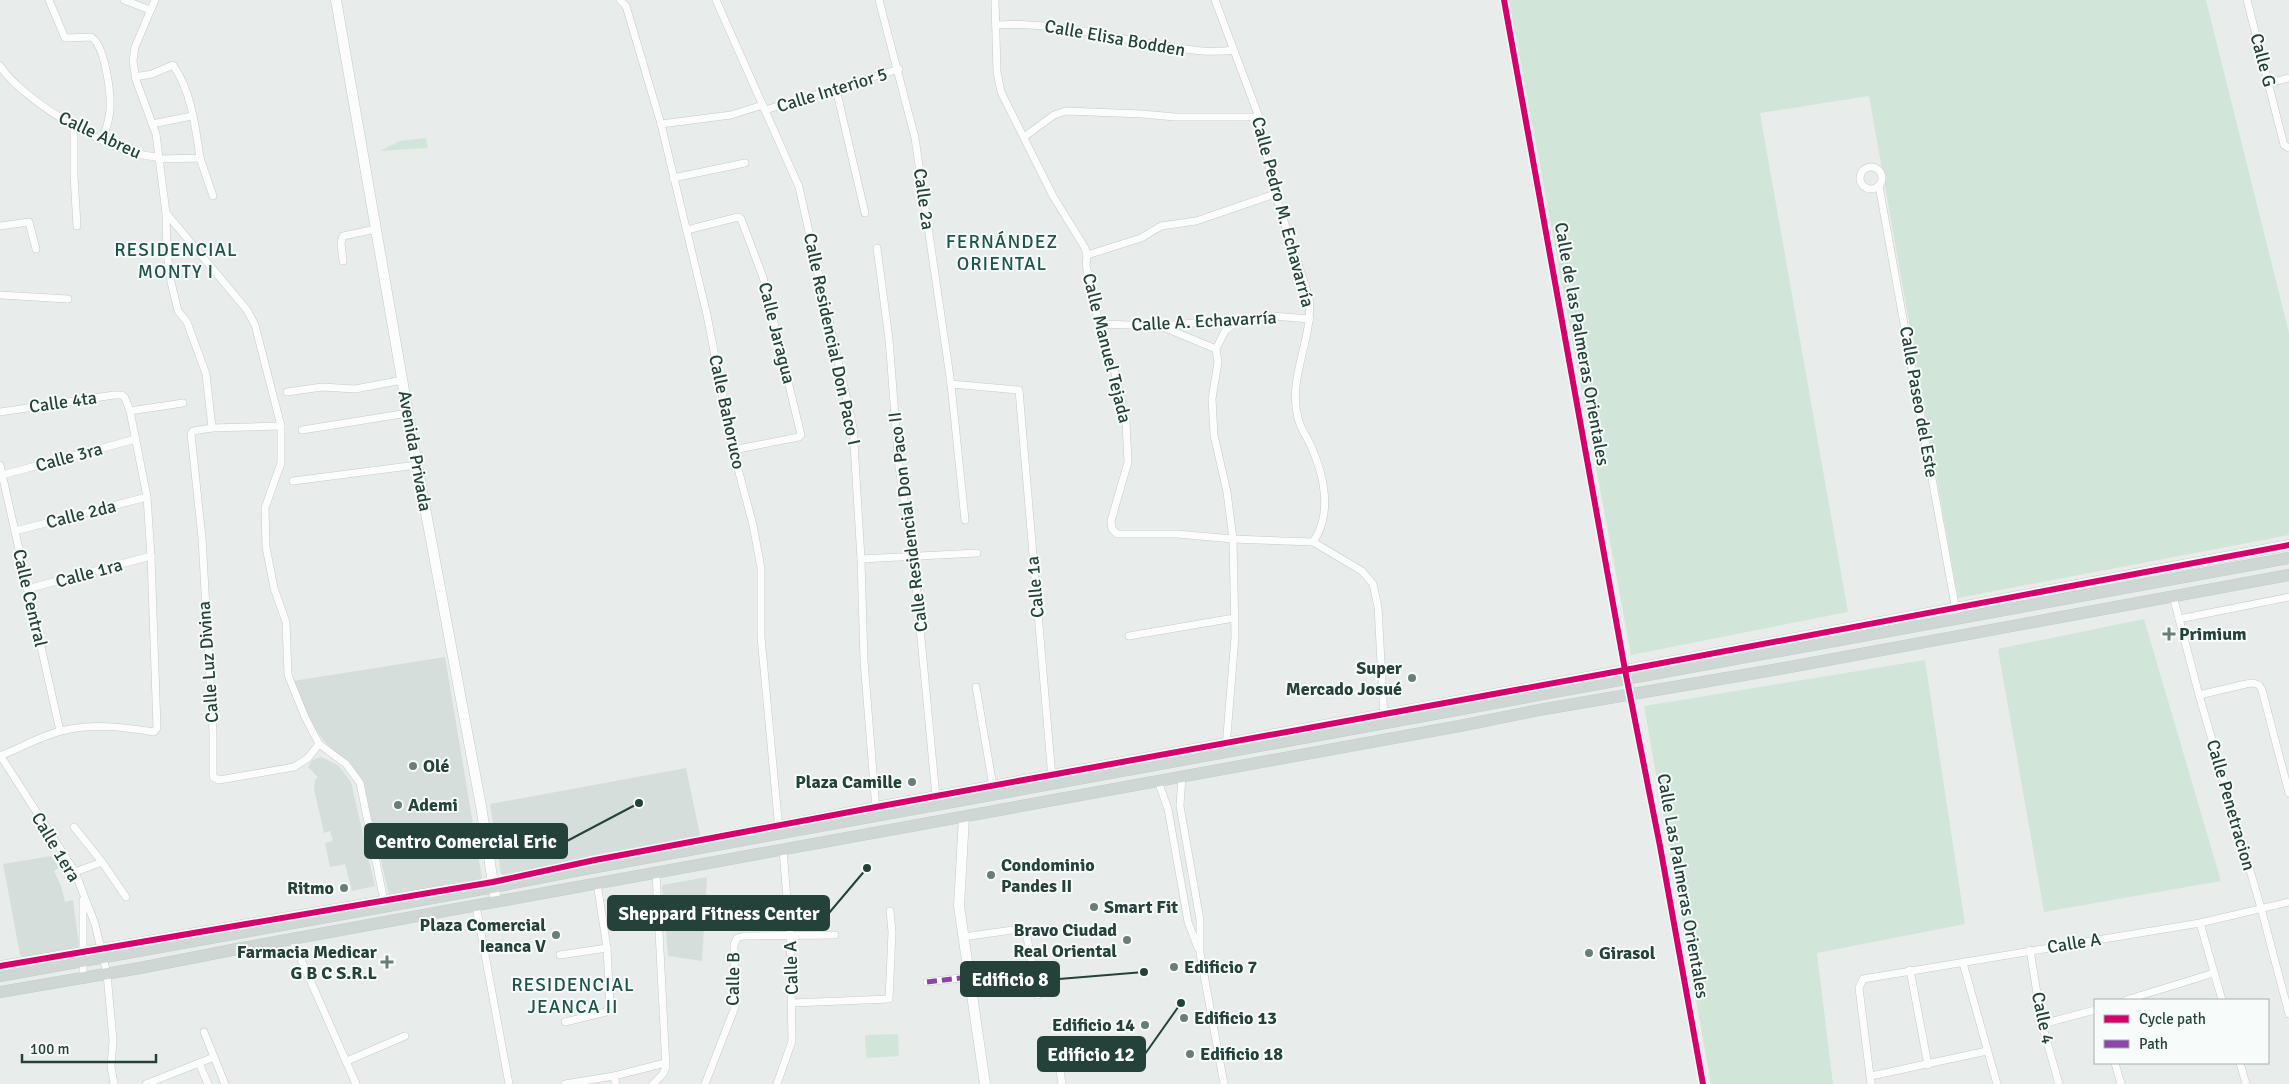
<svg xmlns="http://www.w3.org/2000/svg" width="2289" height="1084" viewBox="0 0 2289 1084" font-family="Signika,sans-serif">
  <rect width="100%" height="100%" fill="#e8edeb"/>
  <g fill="#d6dedb">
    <path d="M 445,657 L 482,878 L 480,884 L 475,887 L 389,896 L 364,785 L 359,775 L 326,743 L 314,728 L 293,681 Z"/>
    <path d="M 321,757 L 338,765 L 351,782 L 375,886 L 352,891 L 345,864 L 330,867 L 325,843 L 333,841 L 330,831 L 324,833 L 314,789 L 315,780 L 318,777 L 308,767 L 312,760 Z"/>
    <path d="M 686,768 L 703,849 L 512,879 L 501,874 L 490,804 Z"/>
    <path d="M 51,856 L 59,868 L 54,871 L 61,886 L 65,902 L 73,900 L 79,945 L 77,952 L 21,960 L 3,864 Z"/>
    <path d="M 707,877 L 702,961 L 668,956 L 662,885 Z"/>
  </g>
  <g fill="#d1e6d8">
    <path d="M 1509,0 L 2206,0 L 2289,333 L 2289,535 L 1958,598 L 1869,96 L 1760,113 L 1848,612 L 1631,655 Z"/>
    <path d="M 426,138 L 428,148 L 380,151 L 400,141 Z"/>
    <path d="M 2144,619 L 2221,881 L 2044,912 L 1998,649 Z"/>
    <path d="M 1925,660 L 1965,924 L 1817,953 L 1833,1084 L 1711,1084 L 1644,706 Z"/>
    <path d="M 898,1034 L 899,1056 L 866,1058 L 865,1035 Z"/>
  </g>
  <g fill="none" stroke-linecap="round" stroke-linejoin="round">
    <g stroke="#c5cac8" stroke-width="8">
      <g id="street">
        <path d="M 49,0 L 65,38 L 91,37 C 105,45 111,93 110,109 C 110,119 105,130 103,140"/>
        <path d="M 124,0 L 150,10"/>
        <path d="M 155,0 L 135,47 L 133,61 L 136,80 L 156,134 L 166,213 L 167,253 L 171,282 L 178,311 L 187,322 L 206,374 L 212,428"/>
        <path d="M 620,0 L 626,6 L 661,124 L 707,315 L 733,450 L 753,525 L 761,568 L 761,637 L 779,830"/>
        <path d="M 716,0 L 799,187 L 853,427 L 861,559 L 864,661 L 876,810"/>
        <path d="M 879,0 L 915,138 L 951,384 L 965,520"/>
        <path d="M 995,0 L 997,72 L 1001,92 L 1053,196 L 1085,248 L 1087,255 L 1086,265 L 1099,324 L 1106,350 L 1114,369 L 1126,422 L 1128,462 L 1111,521 L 1112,529 L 1117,534 L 1177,534 L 1233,539 L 1313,542"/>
        <path d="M 1215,0 L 1259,117 L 1275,194 L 1309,297 C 1314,339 1287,377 1298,418 C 1300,428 1307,437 1311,446 C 1324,475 1333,514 1313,542"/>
        <path d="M 1504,0 L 1625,670 L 1660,846 L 1703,1084"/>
        <path d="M 2247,0 L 2284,145 L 2289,148"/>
        <path d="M 996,25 C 1047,22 1097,34 1147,43 C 1180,48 1201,54 1234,50"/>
        <path d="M 0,66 C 25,103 114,155 158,157"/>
        <path d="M 135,77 L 152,74 L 173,65 C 191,90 196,129 200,158 L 158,159"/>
        <path d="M 2269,83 L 2289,78"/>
        <path d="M 836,89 L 865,213"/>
        <path d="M 765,110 L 899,69"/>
        <path d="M 152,124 L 192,116"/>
        <path d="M 661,124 L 731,115 L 763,105"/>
        <path d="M 74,126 L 74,176 L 77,226"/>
        <path d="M 1024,137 L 1054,115 L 1066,111 L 1142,114 L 1175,117 L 1259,117"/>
        <path d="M 200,158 L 213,196"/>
        <circle cx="1871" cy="178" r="11"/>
        <path d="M 673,178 L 745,163"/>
        <path d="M 1879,186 L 1956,611"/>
        <path d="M 166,213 L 247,310 L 255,325 L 281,426 L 281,463 L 265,508 L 266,547 L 274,588 L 286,622 L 288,675 L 305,717 L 319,744 L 346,764 L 360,783 L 384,901"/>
        <path d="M 0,226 L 29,222 L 36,249"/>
        <path d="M 687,230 L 738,217 L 741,219 L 763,277 L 801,435 L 799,437 L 733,450"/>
        <path d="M 877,248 L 889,339 L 899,467 L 914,564 L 936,797"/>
        <path d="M 1087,255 L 1141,238 L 1161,226 L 1196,221 L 1275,194"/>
        <path d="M 343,261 L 341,243 L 343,236 L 376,229"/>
        <path d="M 0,295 L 68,299"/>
        <path d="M 1099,324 L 1161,326 L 1273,316 L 1310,319"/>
        <path d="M 1163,327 L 1216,349"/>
        <path d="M 951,384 L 1019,390 L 1052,778"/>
        <path d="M 287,392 L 322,387 L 355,389 L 403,380"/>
        <path d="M 130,411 L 183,403"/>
        <path d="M 0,412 L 114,395 L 122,395 L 125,398 L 130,411 L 147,497 L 151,556 L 157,728 L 154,732 C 123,727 93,723 61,731 C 41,736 20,748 0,756"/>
        <path d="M 281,426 L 212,428 L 193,431 L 191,434 L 202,538 L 213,732 L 213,777 L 219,780 L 294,767 L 308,758 L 319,744"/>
        <path d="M 302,430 L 408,413"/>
        <path d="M 0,465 L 60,731"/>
        <path d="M 2,475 L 136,439"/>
        <path d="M 293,481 L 417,465"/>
        <path d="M 15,531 L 147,497"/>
        <path d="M 1313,542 L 1362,571 L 1373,584 L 1378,607 L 1384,718"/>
        <path d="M 861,559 L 977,553"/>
        <path d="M 27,589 L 151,556"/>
        <path d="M 2173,596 L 2199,695 L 2261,908 L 2289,1014"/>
        <path d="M 2179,619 L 2289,597"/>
        <path d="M 1129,636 L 1234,618"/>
        <path d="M 976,687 L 993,786"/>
        <path d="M 2199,695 L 2246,684 L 2253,683 L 2259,685 L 2262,690 L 2289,793"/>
        <path d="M 1226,747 L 1235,637 L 1233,539 L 1227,492 L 1214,435 L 1212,399 L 1218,362 L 1216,349 L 1225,331 L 1241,318"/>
        <path d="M 0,755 L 75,872 L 95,924 L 107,974 L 113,1040 L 111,1067 L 114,1084"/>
        <path d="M 1182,776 L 1180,806 L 1200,920 L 1200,953 L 1224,1084"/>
        <path d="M 1158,781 L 1168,809 L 1188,922 L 1198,948"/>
        <path d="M 74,827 L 102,862 L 75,872"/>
        <path d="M 102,862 L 126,897"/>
        <path d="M 83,900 L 83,978"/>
        <path d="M 476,906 L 509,1084"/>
        <path d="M 2200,923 L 2222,1000"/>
        <path d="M 963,937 L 1020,929 L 1026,932 L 1038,995"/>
        <path d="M 292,939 L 356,1084"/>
        <path d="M 2030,950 L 2042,1024 L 2059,1084"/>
        <path d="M 560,955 L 607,948"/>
        <path d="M 1963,963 L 1997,1084"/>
        <path d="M 1910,970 L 1928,1065"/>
        <path d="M 927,982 L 969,977"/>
        <path d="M 2126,1000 L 2214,973"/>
        <path d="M 792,1003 L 889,999 L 892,932 L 890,911"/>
        <path d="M 565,1022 L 606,1012 L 610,1006 L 607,948 L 597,883"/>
        <path d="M 2042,1024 L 2095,1010"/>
        <path d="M 204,1032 L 225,1084"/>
        <path d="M 347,1061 L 405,1036"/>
        <path d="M 199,1063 L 208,1084"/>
        <path d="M 2115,1063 L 2121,1084"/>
        <path d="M 2240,1063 L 2246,1084"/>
        <path d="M 1060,1070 L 1062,1084"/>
        <path d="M 614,1076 L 616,1084"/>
        <path d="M 1871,1076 L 1987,1051"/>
        <path d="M 146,1084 L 214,1057"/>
        <path d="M 565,1084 L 614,1076 L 665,1063"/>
        <path d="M 653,1084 L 663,1074 L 666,1067 L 656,873"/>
        <path d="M 705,1084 L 735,1007 L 734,945 L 737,938 L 744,936 L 835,935"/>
        <path d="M 777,1084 L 792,1041 L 790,935 L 783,850"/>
        <path d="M 1871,1084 L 1859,988 L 1863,979 L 2200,923 L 2289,902"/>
      </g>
    </g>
    <g stroke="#c3cbc8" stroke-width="11">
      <g id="secondary">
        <path d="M 336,0 L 417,465 L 481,806 L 496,902"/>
        <path d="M 964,817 L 959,906 L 985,1084"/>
        <path d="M 533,874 L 876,807 L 1625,670 L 2289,545"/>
        <path d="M 0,966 L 453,889"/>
      </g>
    </g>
    <g stroke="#c3ccc9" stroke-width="12">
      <g id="primary">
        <path d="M 0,976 L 494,887 L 580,870 L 2289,558"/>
        <path d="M 0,992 L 140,968 L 237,949 L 1465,725 L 1539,710 L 1779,669 L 2289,575"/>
      </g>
    </g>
    <use href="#street" stroke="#fcfcfc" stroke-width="7"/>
    <use href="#secondary" stroke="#fcfcfc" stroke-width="10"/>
    <use href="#primary" stroke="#cfd7d5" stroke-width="11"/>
    <path stroke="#8e44ad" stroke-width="5" stroke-dasharray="10 5" stroke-linecap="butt" d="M 927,982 L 969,977"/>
    <g stroke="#f7fbf9" stroke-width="9">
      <g id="cycleway">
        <path d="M 1504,0 L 1625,670 L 1660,846 L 1703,1084"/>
        <path d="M 0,966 L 493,882 L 595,860 L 876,807 L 1625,670 L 2289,545"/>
      </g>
    </g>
    <use href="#cycleway" stroke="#d6006c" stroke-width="6"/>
  </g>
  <g fill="#697e78" stroke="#f7fbf9" stroke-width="2">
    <path d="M2166.5 626.5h5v5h5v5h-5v5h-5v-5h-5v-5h5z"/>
    <circle cx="1412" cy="678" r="5"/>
    <circle cx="413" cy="766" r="5"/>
    <circle cx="912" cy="782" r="5"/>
    <circle cx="398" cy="805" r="5"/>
    <circle cx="991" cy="875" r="5"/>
    <circle cx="344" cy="888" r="5"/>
    <circle cx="1094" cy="907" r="5"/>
    <circle cx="556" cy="935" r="5"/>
    <circle cx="1127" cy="940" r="5"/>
    <circle cx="1589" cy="953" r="5"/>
    <path d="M384.5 954.5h5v5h5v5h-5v5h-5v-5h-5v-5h5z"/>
    <circle cx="1174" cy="967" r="5"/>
    <circle cx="1184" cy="1018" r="5"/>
    <circle cx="1145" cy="1025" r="5"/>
    <circle cx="1190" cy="1054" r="5"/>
  </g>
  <g text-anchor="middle" stroke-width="4" stroke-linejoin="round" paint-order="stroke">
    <g font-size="18" fill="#24423a" stroke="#f7fbf9">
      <text transform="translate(1115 38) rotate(10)" y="6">Calle Elisa Bodden</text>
      <text transform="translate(2263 60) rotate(75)" y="6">Calle G</text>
      <text transform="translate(832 90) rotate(-17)" y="6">Calle Interior 5</text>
      <text transform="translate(100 135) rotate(25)" y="6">Calle Abreu</text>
      <text transform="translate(924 199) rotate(82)" y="6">Calle 2a</text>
      <text transform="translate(1283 212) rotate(75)" y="6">Calle Pedro M. Echavarría</text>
      <text transform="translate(1204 321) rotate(-3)" y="6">Calle A. Echavarría</text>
      <text transform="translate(777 333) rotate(76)" y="6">Calle Jaragua</text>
      <text transform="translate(832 339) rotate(78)" y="6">Calle Residencial Don Paco I</text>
      <text transform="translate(1582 344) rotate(80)" y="6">Calle de las Palmeras Orientales</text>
      <text transform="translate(1107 348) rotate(76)" y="6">Calle Manuel Tejada</text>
      <text transform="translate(63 402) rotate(-8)" y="6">Calle 4ta</text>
      <text transform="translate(1919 402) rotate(80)" y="6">Calle Paseo del Este</text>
      <text transform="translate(727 412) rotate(78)" y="6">Calle Bahoruco</text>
      <text transform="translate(415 451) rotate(80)" y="6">Avenida Privada</text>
      <text transform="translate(69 457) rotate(-15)" y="6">Calle 3ra</text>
      <text transform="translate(81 514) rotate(-14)" y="6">Calle 2da</text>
      <text transform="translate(908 522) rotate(-97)" y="6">Calle Residencial Don Paco II</text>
      <text transform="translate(89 573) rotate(-15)" y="6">Calle 1ra</text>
      <text transform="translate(1035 587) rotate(-95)" y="6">Calle 1a</text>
      <text transform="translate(30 598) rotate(77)" y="6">Calle Central</text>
      <text transform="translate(208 662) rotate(-94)" y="6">Calle Luz Divina</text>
      <text transform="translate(2231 805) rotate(74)" y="6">Calle Penetracion</text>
      <text transform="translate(56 847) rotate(59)" y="6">Calle 1era</text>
      <text transform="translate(1683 886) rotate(80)" y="6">Calle Las Palmeras Orientales</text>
      <text transform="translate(2074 943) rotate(-9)" y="6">Calle A</text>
      <text transform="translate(791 968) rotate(-92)" y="6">Calle A</text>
      <text transform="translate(733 979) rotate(-89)" y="6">Calle B</text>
      <text transform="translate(2043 1018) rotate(78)" y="6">Calle 4</text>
    </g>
    <g font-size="18" font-weight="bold" fill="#24423a" stroke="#f7fbf9" text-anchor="start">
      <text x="2179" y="640">Primium</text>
      <text x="1402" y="674" text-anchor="end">Super<tspan x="1402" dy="21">Mercado Josué</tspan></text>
      <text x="423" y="772">Olé</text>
      <text x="902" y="788" text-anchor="end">Plaza Camille</text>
      <text x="408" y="811">Ademi</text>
      <text x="1001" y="871">Condominio<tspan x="1001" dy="21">Pandes II</tspan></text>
      <text x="334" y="894" text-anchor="end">Ritmo</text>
      <text x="1104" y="913">Smart Fit</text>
      <text x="546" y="931" text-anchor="end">Plaza Comercial<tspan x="546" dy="21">Ieanca V</tspan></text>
      <text x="1117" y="936" text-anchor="end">Bravo Ciudad<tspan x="1117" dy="21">Real Oriental</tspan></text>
      <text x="377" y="958" text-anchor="end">Farmacia Medicar<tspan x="377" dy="21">G B C S.R.L</tspan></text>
      <text x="1599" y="959">Girasol</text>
      <text x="1184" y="973">Edificio 7</text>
      <text x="1194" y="1024">Edificio 13</text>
      <text x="1135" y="1031" text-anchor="end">Edificio 14</text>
      <text x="1200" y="1060">Edificio 18</text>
    </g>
    <g font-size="19" letter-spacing="1" fill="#1f5548" stroke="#f7fbf9">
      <text x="1002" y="248">FERNÁNDEZ<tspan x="1002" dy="22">ORIENTAL</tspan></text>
      <text x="176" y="256">RESIDENCIAL<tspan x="176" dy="22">MONTY I</tspan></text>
      <text x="573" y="991">RESIDENCIAL<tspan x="573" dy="22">JEANCA II</tspan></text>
    </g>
  </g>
  <path fill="none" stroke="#24423a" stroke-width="2" d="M639 803L567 841M867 868L829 913M1144 972L1059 979M1181 1003L1145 1054"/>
  <g fill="#24423a" stroke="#f7fbf9" stroke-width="2">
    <circle cx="639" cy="803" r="5"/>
    <circle cx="867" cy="868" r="5"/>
    <circle cx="1144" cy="972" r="5"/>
    <circle cx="1181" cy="1003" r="5"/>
  </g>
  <g fill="#24423a" stroke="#24423a" stroke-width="2">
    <rect x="365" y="824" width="202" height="34" rx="5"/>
    <rect x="608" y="896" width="221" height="34" rx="5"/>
    <rect x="961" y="962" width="98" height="34" rx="5"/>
    <rect x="1038" y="1037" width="107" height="34" rx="5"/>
  </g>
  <g font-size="19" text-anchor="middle" font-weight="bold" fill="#fff">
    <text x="466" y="848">Centro Comercial Eric</text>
    <text x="719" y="920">Sheppard Fitness Center</text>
    <text x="1010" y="986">Edificio 8</text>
    <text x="1091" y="1061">Edificio 12</text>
  </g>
  <rect x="2094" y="999" width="175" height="65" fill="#f7fbf9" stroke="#a3b1ad"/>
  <rect x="2104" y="1015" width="25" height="8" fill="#d6006c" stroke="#a3b1ad"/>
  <text x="2139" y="1024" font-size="15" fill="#24423a">Cycle path</text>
  <rect x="2104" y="1040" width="25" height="8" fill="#8e44ad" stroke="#a3b1ad"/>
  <text x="2139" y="1049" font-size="15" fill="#24423a">Path</text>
  <path d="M22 1054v8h134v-8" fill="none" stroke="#24423a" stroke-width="2.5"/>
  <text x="30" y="1054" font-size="15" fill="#24423a" stroke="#f7fbf9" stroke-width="4" paint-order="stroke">100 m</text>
</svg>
